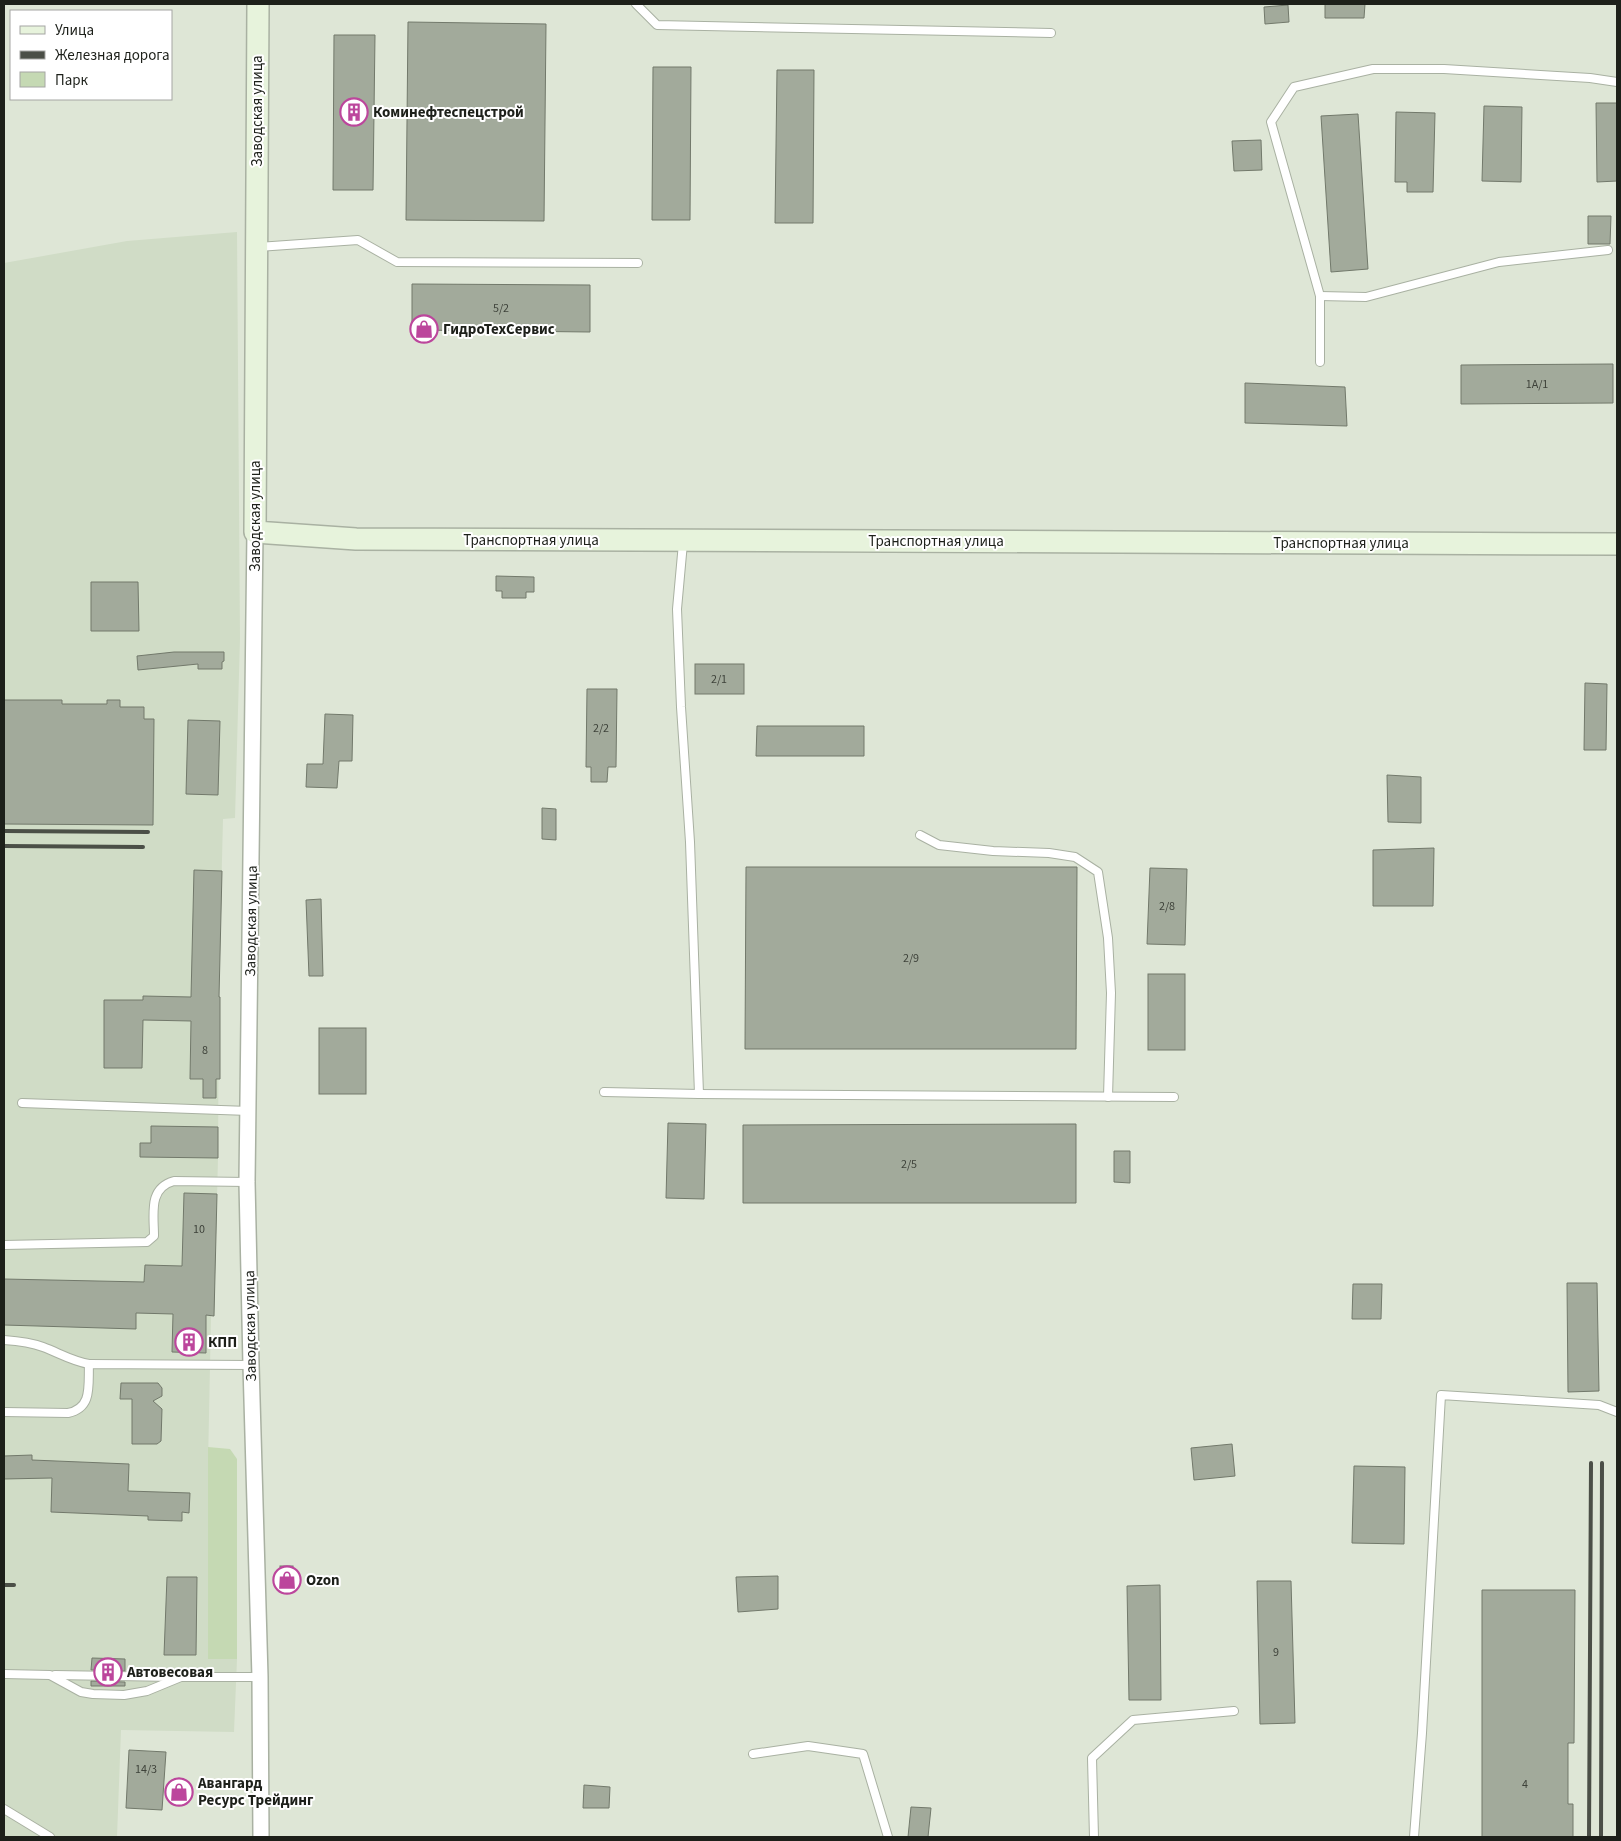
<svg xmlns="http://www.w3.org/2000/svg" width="1621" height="1841" viewBox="0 0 1621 1841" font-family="'Source Sans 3',sans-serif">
  <rect width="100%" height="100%" fill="#dee6d6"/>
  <path fill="#d0dcc6" d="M 237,232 L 240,638 L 235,818 L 223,819 L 219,979 L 218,1158 L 214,1316 L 211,1316 L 208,1465 L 208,1659 L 237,1659 L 234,1732 L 121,1730 L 117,1837 L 4,1837 L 4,263 L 127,241 Z"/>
  <path fill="#c5d9b3" d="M 208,1447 L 230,1449 L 237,1459 L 237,1659 L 208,1659 Z"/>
  <g fill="#a2aa9b" stroke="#72796b">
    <path d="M 1325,4 L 1365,4 L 1364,18 L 1325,18 Z"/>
    <path d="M 1288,5 L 1289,22 L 1265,24 L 1264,7 Z"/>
    <path d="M 408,22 L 546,24 L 544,221 L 406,220 Z"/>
    <path d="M 334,35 L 375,35 L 373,190 L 333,190 Z"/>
    <path d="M 653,67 L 691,67 L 690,220 L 652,220 Z"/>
    <path d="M 777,70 L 814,70 L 813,223 L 775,223 Z"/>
    <path d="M 1596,103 L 1617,103 L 1617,181 L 1597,182 Z"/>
    <path d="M 1484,106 L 1522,107 L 1521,182 L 1482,181 Z"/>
    <path d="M 1396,112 L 1435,113 L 1433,192 L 1407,192 L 1407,182 L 1395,182 Z"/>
    <path d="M 1358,114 L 1368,269 L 1331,272 L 1321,116 Z"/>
    <path d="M 1261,140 L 1262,170 L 1234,171 L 1232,141 Z"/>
    <path d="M 1588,216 L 1611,216 L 1610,244 L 1588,244 Z"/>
    <path d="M 412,284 L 590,285 L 590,332 L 412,330 Z"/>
    <path d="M 1613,364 L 1613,403 L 1461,404 L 1461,365 Z"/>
    <path d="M 1245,383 L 1345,387 L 1347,426 L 1245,423 Z"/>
    <path d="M 496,576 L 534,577 L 534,592 L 526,592 L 526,598 L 502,598 L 502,591 L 496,591 Z"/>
    <path d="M 91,582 L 138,582 L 139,631 L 91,631 Z"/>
    <path d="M 174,652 L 224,652 L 224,661 L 222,662 L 222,669 L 198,669 L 198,664 L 138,670 L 137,656 Z"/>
    <rect x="695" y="664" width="49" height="30"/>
    <path d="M 1585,683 L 1607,684 L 1606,750 L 1584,750 Z"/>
    <path d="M 587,689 L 617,689 L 616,767 L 608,767 L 607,782 L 591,782 L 591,767 L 586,767 Z"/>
    <path d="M 4,700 L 62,700 L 62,704 L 107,704 L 107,700 L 120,700 L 120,707 L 144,707 L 144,719 L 154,719 L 153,825 L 4,824 Z"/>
    <path d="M 325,714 L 353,715 L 352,761 L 339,761 L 337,788 L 306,787 L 307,764 L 323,764 Z"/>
    <path d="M 188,720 L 220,721 L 218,795 L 186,794 Z"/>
    <path d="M 757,726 L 864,726 L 864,756 L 756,756 Z"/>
    <path d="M 1387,775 L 1421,777 L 1421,823 L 1388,822 Z"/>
    <path d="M 542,808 L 556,809 L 556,840 L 542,839 Z"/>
    <path d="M 1434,848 L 1433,906 L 1373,906 L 1373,850 Z"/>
    <path d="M 746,867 L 1077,867 L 1076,1049 L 745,1049 Z"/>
    <path d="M 1150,868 L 1187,869 L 1185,945 L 1147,944 Z"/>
    <path d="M 194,870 L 222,871 L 219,997 L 220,997 L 220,1079 L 216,1079 L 216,1098 L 203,1098 L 203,1079 L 190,1079 L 191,1021 L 143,1020 L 142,1068 L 104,1068 L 104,1000 L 143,1000 L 143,996 L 191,997 Z"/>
    <path d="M 321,899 L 323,976 L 309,976 L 306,900 Z"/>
    <rect x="1148" y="974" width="37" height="76"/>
    <rect x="319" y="1028" width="47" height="66"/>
    <path d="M 668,1123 L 706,1124 L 704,1199 L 666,1198 Z"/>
    <path d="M 1076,1124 L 1076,1203 L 743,1203 L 743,1125 Z"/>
    <path d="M 151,1126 L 218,1127 L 218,1158 L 140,1157 L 140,1143 L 151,1143 Z"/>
    <path d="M 1114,1151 L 1130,1151 L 1130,1183 L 1114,1182 Z"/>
    <path d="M 184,1193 L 217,1194 L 214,1316 L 206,1315 L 206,1353 L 172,1352 L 173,1314 L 136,1313 L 136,1329 L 4,1325 L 4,1279 L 144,1282 L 145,1265 L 182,1266 Z"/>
    <path d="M 1567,1283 L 1597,1283 L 1599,1391 L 1568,1392 Z"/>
    <path d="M 1353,1284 L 1382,1284 L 1381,1319 L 1352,1319 Z"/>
    <path d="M 121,1383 L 158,1383 L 162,1388 L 162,1396 L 153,1401 L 162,1409 L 161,1441 L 157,1444 L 132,1444 L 132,1399 L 120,1399 Z"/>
    <path d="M 1232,1444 L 1235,1476 L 1194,1480 L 1191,1448 Z"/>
    <path d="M 32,1455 L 32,1460 L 129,1464 L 128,1491 L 190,1493 L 189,1513 L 182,1512 L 182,1521 L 148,1520 L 148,1516 L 51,1512 L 52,1478 L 4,1479 L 4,1456 Z"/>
    <path d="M 1354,1466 L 1405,1467 L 1404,1544 L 1352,1543 Z"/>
    <rect x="280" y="1566" width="13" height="24"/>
    <path d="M 778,1576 L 778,1609 L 738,1612 L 736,1577 Z"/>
    <path d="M 167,1577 L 197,1577 L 196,1655 L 164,1655 Z"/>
    <path d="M 1257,1581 L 1291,1581 L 1295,1723 L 1260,1724 Z"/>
    <path d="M 1160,1585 L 1161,1700 L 1129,1700 L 1127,1586 Z"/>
    <path d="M 1482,1590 L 1575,1590 L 1574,1743 L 1568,1743 L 1568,1804 L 1573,1804 L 1573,1837 L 1482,1837 Z"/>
    <path d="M 92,1658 L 125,1659 L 125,1671 L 91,1670 Z"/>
    <path d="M 91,1681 L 125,1682 L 125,1686 L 91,1686 Z"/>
    <path d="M 129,1750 L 166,1752 L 162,1810 L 126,1808 Z"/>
    <path d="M 584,1785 L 610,1787 L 609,1808 L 583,1808 Z"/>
    <path d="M 911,1807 L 931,1808 L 928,1837 L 908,1837 Z"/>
  </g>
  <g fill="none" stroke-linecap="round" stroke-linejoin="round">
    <g stroke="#a9b1a2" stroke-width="10">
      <g id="lane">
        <path d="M 636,4 L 657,25 L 1051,33"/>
        <path d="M 258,247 L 358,240 L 397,262 L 638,263"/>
        <path d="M 1320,296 L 1366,297 L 1499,262 L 1608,250"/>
        <path d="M 1320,362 L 1320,296 L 1271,122 L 1294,87 L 1373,69 L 1444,69 L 1590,78 L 1617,82"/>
        <path d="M 920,835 L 939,845 L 993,851 L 1049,853 L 1075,857 L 1098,872 L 1108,938 L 1111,993 L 1108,1097"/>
        <path d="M 604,1092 L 699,1094 L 690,842 L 681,707 L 677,609 L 683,543"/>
        <path d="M 699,1094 L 1174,1097"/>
        <path d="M 22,1103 L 249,1111"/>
        <path d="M 4,1245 L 147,1242 L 154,1236 C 154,1214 148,1188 174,1181 L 247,1182"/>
        <path d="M 4,1340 C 18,1341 30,1342 43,1347 C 59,1353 72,1361 89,1364"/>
        <path d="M 4,1412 L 68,1413 C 93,1408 88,1385 89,1364 L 251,1365"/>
        <path d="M 4,1674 L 50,1675 L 81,1692 L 93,1694 L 124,1695 L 147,1691 L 181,1677 L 260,1677"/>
        <path d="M 55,1675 L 176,1677"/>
        <path d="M 753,1754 L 808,1746 L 863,1754 L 888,1837"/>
        <path d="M 4,1809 L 50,1837"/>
        <path d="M 1094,1837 L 1092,1758 L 1133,1720 L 1234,1711"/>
        <path d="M 1414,1837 L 1422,1733 L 1441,1395 L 1599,1405 L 1617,1412"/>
      </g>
    </g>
    <g stroke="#a9b1a2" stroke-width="18">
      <path id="street" d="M 255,532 L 247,1182 L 251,1365 L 260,1677 L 261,1837"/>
    </g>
    <g stroke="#a9b1a2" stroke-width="24">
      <path id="secondary" d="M 258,4 L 255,532 L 356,539 L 1617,544"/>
    </g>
    <use href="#lane" stroke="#fff" stroke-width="8"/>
    <use href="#street" stroke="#fff" stroke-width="15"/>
    <use href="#secondary" stroke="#e7f3dc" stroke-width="21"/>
    <g stroke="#4b4f47" stroke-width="4">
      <path d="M 4,831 L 148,832"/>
      <path d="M 4,846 L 143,847"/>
      <path d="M 4,1585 L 14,1585"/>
      <path d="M 1589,1837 L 1591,1463"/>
      <path d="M 1601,1837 L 1602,1463"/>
    </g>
  </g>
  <defs>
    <g id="building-ring" transform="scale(1.4375)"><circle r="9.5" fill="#fff" stroke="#bc469c" stroke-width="1.5"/><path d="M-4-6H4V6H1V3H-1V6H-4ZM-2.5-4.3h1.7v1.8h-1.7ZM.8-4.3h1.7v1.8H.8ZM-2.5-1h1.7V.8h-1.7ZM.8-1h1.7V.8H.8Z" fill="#bc469c"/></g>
    <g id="shop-ring" transform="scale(1.4375)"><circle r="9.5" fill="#fff" stroke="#bc469c" stroke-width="1.5"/><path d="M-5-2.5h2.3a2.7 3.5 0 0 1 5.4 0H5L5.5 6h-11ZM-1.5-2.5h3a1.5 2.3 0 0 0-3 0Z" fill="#bc469c"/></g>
  </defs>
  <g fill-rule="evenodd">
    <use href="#building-ring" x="354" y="112"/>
    <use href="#shop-ring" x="424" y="329"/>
    <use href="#building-ring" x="189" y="1342"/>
    <use href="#shop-ring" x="287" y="1580"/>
    <use href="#building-ring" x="108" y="1672"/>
    <use href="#shop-ring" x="179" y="1792"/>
  </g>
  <g text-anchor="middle" stroke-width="4" stroke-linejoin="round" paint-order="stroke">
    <g font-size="12" fill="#3e423a">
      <text x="501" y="312">5/2</text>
      <text x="1537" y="388">1А/1</text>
      <text x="719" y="683">2/1</text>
      <text x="601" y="732">2/2</text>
      <text x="1167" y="910">2/8</text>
      <text x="911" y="962">2/9</text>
      <text x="205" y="1054">8</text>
      <text x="909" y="1168">2/5</text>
      <text x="199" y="1233">10</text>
      <text x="1276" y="1656">9</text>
      <text x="146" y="1773">14/3</text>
      <text x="1525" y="1788">4</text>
    </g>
    <g font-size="15" fill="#1d201a" stroke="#fff">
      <text transform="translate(257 111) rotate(-90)" y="5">Заводская улица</text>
      <text transform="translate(255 516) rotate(-90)" y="5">Заводская улица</text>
      <text x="531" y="545">Транспортная улица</text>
      <text x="936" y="546">Транспортная улица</text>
      <text x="1341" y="548">Транспортная улица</text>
      <text transform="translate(251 921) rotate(-89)" y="5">Заводская улица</text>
      <text transform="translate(250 1326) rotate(-91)" y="5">Заводская улица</text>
    </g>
    <g font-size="15" font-weight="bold" fill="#1d201a" stroke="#fff" text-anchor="start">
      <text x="373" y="117">Коминефтеспецстрой</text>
      <text x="443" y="334">ГидроТехСервис</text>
      <text x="208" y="1347">КПП</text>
      <text x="306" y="1585">Ozon</text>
      <text x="127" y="1677">Автовесовая</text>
      <text x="198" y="1788">Авангард<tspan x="198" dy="17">Ресурс Трейдинг</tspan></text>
    </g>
  </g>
  <rect width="1621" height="1841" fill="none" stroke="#1d201a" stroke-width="10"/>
  <rect x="10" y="10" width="162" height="90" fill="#ffffff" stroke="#a5a6a3"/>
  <rect x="20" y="26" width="25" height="8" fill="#e7f3dc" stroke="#a5a6a3"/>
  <text x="55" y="35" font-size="15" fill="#1d201a">Улица</text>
  <rect x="20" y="51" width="25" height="8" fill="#4b4f47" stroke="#a5a6a3"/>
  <text x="55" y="60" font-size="15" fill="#1d201a">Железная дорога</text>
  <rect x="20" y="72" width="25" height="15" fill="#c5d9b3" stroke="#a5a6a3"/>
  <text x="55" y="85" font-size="15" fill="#1d201a">Парк</text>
</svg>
